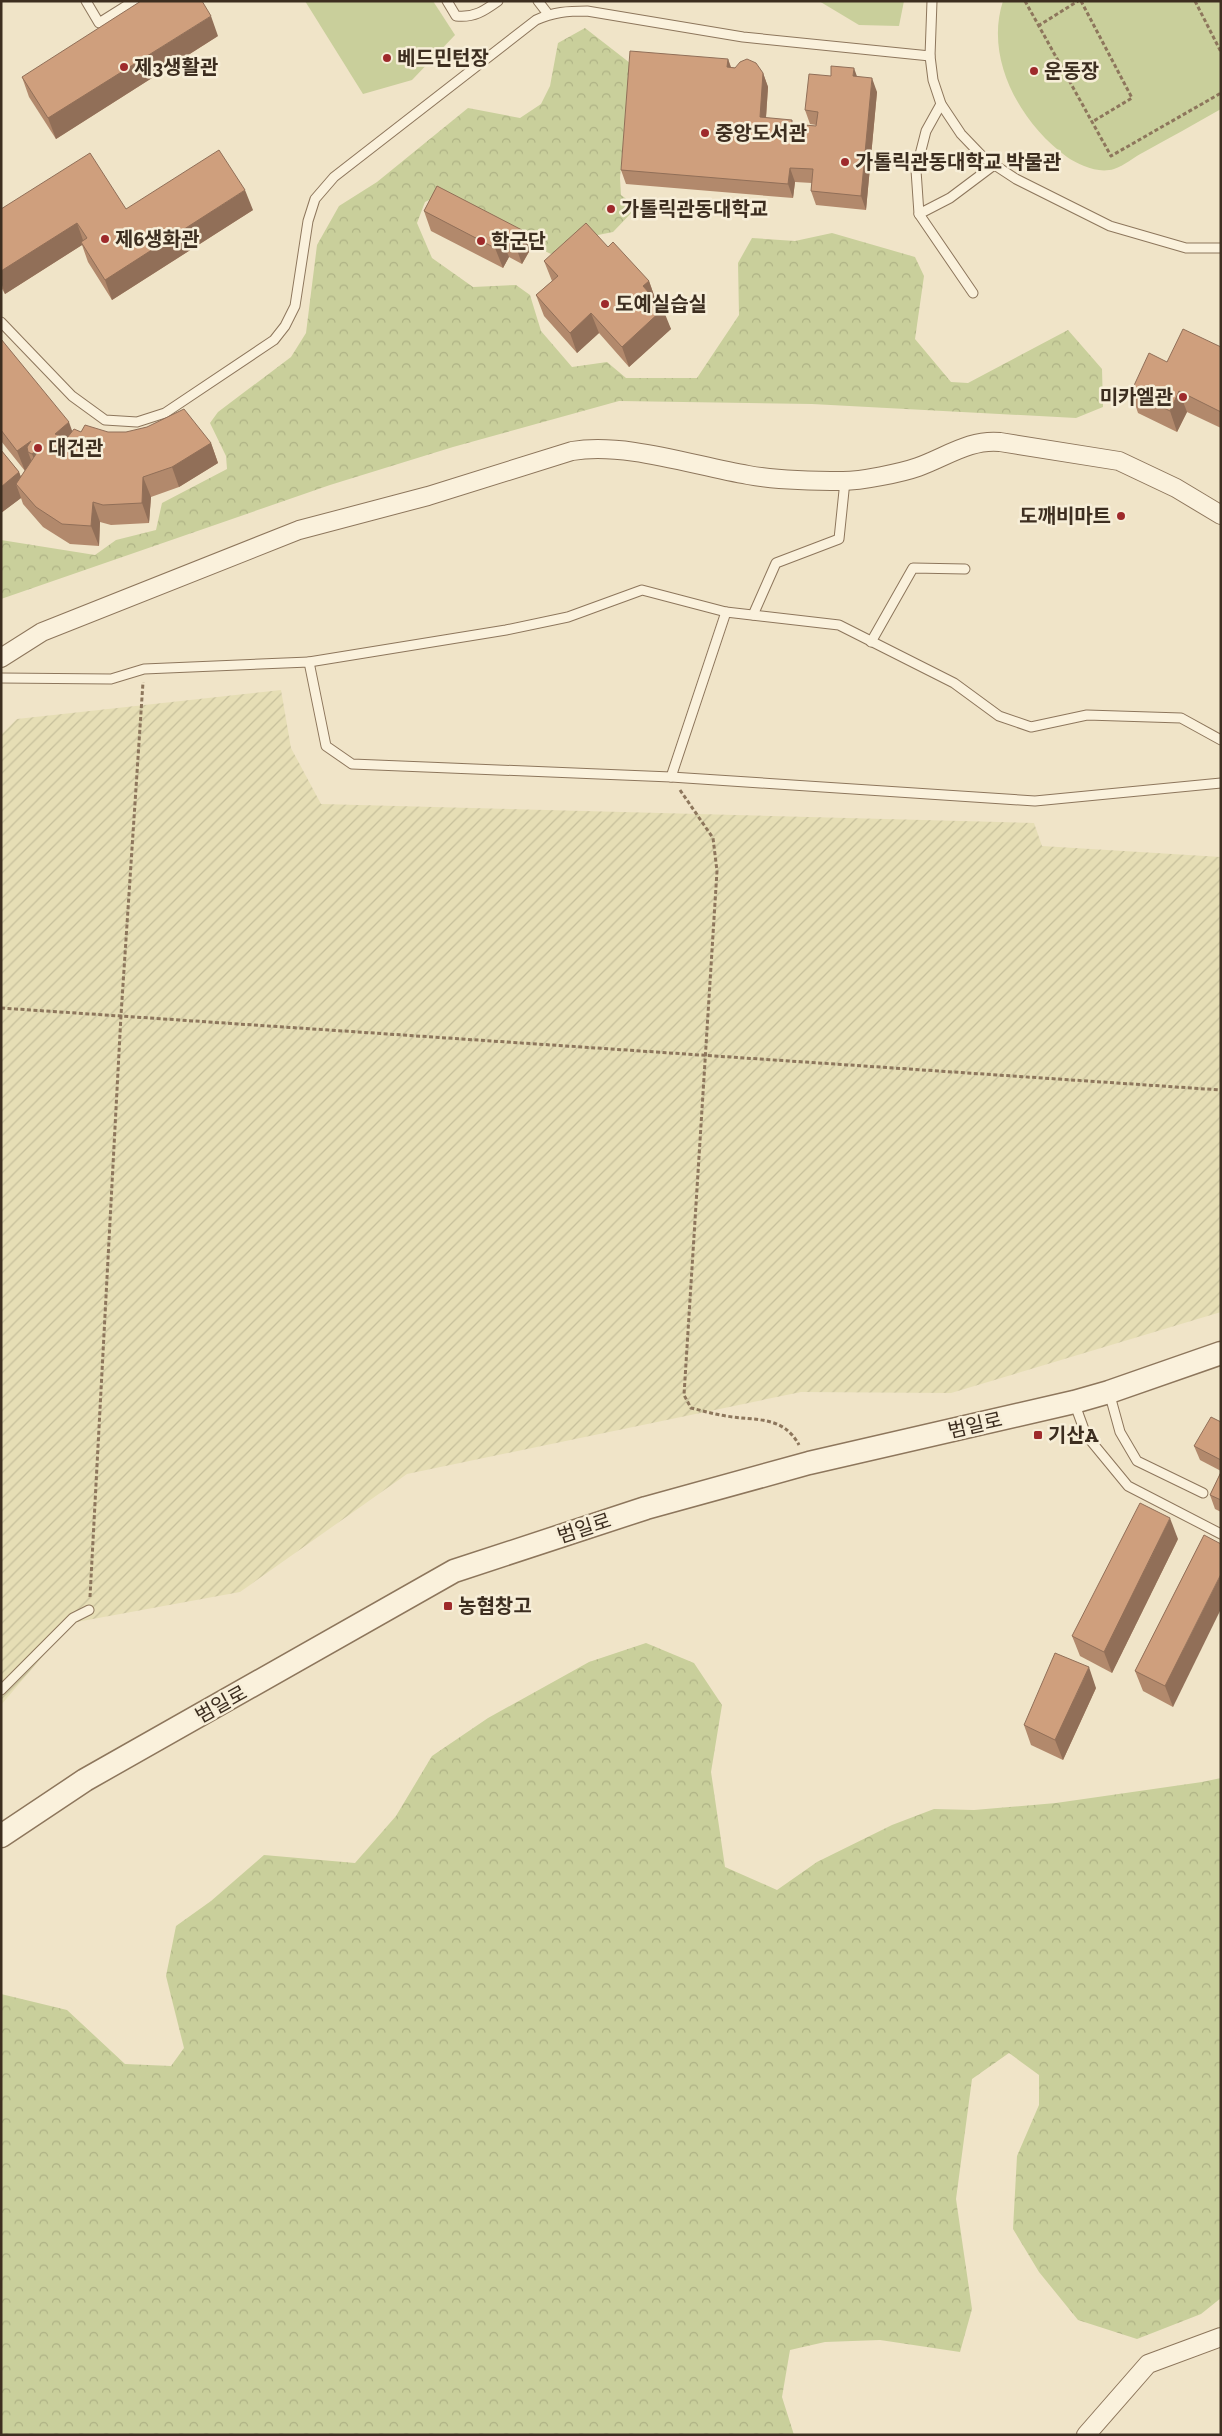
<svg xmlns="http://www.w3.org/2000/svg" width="1222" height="2436" viewBox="0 0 1222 2436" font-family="'Zilla Slab','Noto Sans KR',serif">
  <defs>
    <pattern id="farmland-furrows" width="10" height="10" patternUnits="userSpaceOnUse" patternTransform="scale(1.25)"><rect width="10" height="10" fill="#e6deb5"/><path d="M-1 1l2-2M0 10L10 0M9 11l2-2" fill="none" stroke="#c6bf9b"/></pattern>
    <pattern id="forest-crowns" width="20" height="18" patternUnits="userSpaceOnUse" patternTransform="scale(1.25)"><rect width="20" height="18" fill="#c9cf9b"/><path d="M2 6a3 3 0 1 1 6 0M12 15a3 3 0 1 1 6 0" fill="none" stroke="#aeb285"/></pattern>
  </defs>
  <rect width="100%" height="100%" fill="#f0e4c8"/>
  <path fill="url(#farmland-furrows)" d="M 281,690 L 291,748 L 321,804 L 1034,823 L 1042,846 L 1221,857 L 1221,1312 L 951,1393 L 801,1392 L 407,1474 L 240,1592 L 71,1623 L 1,1705 L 1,735 L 17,719 Z"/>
  <g fill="#c9cf9b">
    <path d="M 305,1 L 433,1 L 455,35 L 412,80 L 363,94 Z"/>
    <path d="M 819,1 L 904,1 L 899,26 L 859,25 Z"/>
    <path d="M 1003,1 L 1221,1 L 1221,109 C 1195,124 1169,138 1144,152 C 1134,157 1124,166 1114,169 C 1098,174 1079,165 1067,157 C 1021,124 984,59 1003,1 Z"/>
  </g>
  <g fill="url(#forest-crowns)">
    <path d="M 585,28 L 630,63 L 620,178 L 621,195 L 637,207 L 613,232 L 593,236 L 562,259 C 520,241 482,214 440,195 L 425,202 L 417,223 L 432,258 L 473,287 L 516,285 L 530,295 L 541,331 L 572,367 L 607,362 L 626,378 L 697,378 L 739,315 L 738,263 L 752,238 L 795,241 L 832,233 L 915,257 L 924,276 L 915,339 L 951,382 L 968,383 L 1068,330 L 1102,369 L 1103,407 L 1076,418 L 812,404 L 619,401 L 453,447 L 330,485 L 1,599 L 1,540 L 95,555 L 116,540 L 156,530 L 162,503 L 227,469 L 226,456 L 210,423 L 218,412 L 291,357 L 306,333 L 317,245 L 339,206 L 377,182 L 468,108 L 520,118 L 541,104 L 550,86 L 558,43 Z"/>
    <path d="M 646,1643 L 694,1663 L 722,1705 L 711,1772 L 725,1867 L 777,1890 L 817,1862 L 892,1825 L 934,1809 L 974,1810 L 1056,1803 L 1202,1782 L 1221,1778 L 1221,2298 L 1201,2314 L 1137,2339 L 1078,2320 L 1039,2272 L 1013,2229 L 1017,2156 L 1039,2105 L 1039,2075 L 1009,2053 L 972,2079 L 956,2199 L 972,2309 L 960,2352 L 880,2340 L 825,2342 L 790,2350 L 782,2397 L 794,2435 L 1,2435 L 1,1994 L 67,2010 L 125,2064 L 171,2066 L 184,2048 L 166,1976 L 176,1926 L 211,1901 L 264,1855 L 355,1863 L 396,1816 L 432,1756 L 488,1718 L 589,1662 Z"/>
  </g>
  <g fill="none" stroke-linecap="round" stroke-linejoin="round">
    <g stroke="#8d765c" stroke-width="11">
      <g id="service">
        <path d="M 86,1 L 99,23 L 134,1"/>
        <path d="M 447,1 L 456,16 C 474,18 484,11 498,1"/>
        <path d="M 538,1 L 548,14"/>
        <path d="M 932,1 L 930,56 L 933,80 L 941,104 L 961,134 L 984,158 L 1016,179 L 1110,226 L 1186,248 L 1221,248"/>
        <path d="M 941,104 L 926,131 L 916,170 L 919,214 L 950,198 L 994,165"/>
        <path d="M 919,214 L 973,293"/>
        <path d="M 1,322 L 72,396 L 105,420 L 137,422 L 165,413 L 274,340 L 285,326 L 295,306 L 308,221 L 315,199 L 334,177 L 536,20 C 553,12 568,11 587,11 L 743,37 L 930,56"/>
        <path d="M 753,615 L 776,563 L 839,539 L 845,481"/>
        <path d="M 871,642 L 913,568 L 965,569"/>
        <path d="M 309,662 L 506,630 L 568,617 L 642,590 L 726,612 L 839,625 L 954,683 L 999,716 L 1031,727 L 1087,715 L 1181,718 L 1221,740"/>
        <path d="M 1,678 L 111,679 L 144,669 L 309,662 L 326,746 L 352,764 L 671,777 L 1035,801 L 1221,783"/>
        <path d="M 671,777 L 726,612"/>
        <path d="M 1109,1392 L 1120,1432 L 1137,1461 L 1203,1493"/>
        <path d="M 1074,1402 L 1086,1435 L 1128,1486 L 1221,1534"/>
        <path d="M 1,1690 L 73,1618 L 89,1610"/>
      </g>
    </g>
    <g stroke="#8d765c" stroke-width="20">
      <g id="minor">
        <path d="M 1,658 L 42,632 L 299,530 L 428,496 L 572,451 C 626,442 694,466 748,475 C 775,480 815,481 843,481 C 861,481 901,473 918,467 C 946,457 970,439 1000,442 L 1119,461 L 1176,488 L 1221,515"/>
        <path d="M 1086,2435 L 1148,2364 L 1221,2337"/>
      </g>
    </g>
    <g stroke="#8d765c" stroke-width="25">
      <path id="tertiary" d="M 1,1836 L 85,1780 L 454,1571 L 646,1508 L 809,1463 L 1074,1402 L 1109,1392 L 1221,1353"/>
    </g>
    <g stroke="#8d765c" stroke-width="3" stroke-dasharray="4 2.5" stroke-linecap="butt">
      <path d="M 1025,1 L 1111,156 L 1221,93"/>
      <path d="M 1081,1 L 1132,98 L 1092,122"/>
      <path d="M 1195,1 L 1221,52"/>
      <path d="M 1038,26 L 1078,1"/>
      <path d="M 680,790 L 713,838 L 717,871 L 684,1395 L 691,1408 C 703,1411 714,1414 726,1416 C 755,1421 783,1415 799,1445"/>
      <path d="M 1,1008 L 1221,1090"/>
      <path d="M 90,1597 L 121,1015 L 143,682"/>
    </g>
    <use href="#service" stroke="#faf1dc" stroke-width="9"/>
    <use href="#minor" stroke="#faf1dc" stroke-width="18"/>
    <use href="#tertiary" stroke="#faf1dc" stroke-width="22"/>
  </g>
  <g fill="#b2896c">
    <path d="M 218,36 L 56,139 L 29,97 L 22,77 Z"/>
    <path d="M 728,59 L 731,67 L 763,73 L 768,87 L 766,118 L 794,124 L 816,126 L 816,125 L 810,124 L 805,110 L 831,76 L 857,76 L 877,92 L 866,210 L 816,205 L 811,191 L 812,183 L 795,182 L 793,198 L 626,184 L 621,170 Z"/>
    <path d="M 437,186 L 530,250 L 522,264 L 509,257 L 503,268 L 431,231 L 424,211 Z"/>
    <path d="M 1,209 L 126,209 L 253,210 L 112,300 L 88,262 L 82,245 L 5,294 L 1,287 Z"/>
    <path d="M 608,247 L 649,281 L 656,301 L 671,329 L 629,367 L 599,333 L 577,353 L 544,316 L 536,295 L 552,281 L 544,261 Z"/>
    <path d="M 1,339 L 72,431 L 81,432 L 126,432 L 211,443 L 218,463 L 179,487 L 151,497 L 149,523 L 111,525 L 100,522 L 99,546 L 70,544 L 43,527 L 23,504 L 21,498 L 1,513 L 1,450 L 19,472 L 21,477 L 25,471 L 1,441 Z"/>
    <path d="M 1221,347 L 1221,428 L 1187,412 L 1177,432 L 1138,413 L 1131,392 L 1167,362 Z"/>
    <path d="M 1221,1422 L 1221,1471 L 1200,1460 L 1194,1446 Z"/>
    <path d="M 1221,1472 L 1221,1512 L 1215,1509 L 1210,1495 Z"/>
    <path d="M 1204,1535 L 1173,1707 L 1143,1691 L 1135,1671 Z"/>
    <path d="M 1178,1539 L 1112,1673 L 1080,1656 L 1072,1636 Z"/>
    <path d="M 1096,1688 L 1063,1760 L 1031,1745 L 1024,1725 Z"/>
  </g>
  <g fill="#916f58">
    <path d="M 211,16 L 218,36 L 56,139 L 48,118 Z"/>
    <path d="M 728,59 L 733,74 L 727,67 Z"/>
    <path d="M 854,68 L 859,82 L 853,76 Z"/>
    <path d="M 763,73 L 768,87 L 765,131 L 760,117 Z"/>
    <path d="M 872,78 L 877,92 L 866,210 L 861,196 Z"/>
    <path d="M 790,168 L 795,182 L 793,198 L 788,184 Z"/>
    <path d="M 245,190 L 253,210 L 112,300 L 105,280 Z"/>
    <path d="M 77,223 L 84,243 L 81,242 L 82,245 L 5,294 L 1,282 L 1,271 Z"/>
    <path d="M 522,230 L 530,250 L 522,264 L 515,244 Z"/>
    <path d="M 501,237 L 509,257 L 503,268 L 495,248 Z"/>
    <path d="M 649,281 L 656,301 L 643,286 Z"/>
    <path d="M 663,309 L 671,329 L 629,367 L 622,347 Z"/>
    <path d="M 591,313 L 599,333 L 577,353 L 570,333 Z"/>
    <path d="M 1179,391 L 1187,412 L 1177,432 L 1170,411 Z"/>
    <path d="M 69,422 L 76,442 L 55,434 Z"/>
    <path d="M 31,441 L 40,448 L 40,474 L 32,454 L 28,452 L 33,465 L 25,471 L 17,451 Z"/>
    <path d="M 211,443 L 218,463 L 179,487 L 172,467 Z"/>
    <path d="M 19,472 L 27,493 L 16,484 L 21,498 L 1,513 L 1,487 Z"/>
    <path d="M 143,477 L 151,497 L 149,523 L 142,503 Z"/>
    <path d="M 93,502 L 100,522 L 99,546 L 91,526 Z"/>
    <path d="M 1170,1518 L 1178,1539 L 1112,1673 L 1104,1652 Z"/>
    <path d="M 1221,1574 L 1221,1609 L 1173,1707 L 1165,1686 Z"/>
    <path d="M 1089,1667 L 1096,1688 L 1063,1760 L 1055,1740 Z"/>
  </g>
  <g fill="#cf9f7d" stroke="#916f58">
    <path d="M 141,1 L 202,1 L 211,16 L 48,118 L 22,77 Z"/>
    <path d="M 630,51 L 728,59 L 727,67 L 735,68 L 740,62 L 747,59 L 756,63 L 763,73 L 760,117 L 792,120 L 792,124 L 816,126 L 818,112 L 805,110 L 809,74 L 831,76 L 831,66 L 854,68 L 853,76 L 872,78 L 861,196 L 811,191 L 813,169 L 790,168 L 788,184 L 621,170 Z"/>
    <path d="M 219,150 L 245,190 L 105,280 L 81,242 L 87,238 L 77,223 L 1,271 L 1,209 L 90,153 L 126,209 Z"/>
    <path d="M 437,186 L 522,230 L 515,244 L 501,237 L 495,248 L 424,211 Z"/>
    <path d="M 586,223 L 608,247 L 613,242 L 649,281 L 643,286 L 663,309 L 622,347 L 591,313 L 570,333 L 536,295 L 558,276 L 544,261 Z"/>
    <path d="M 1183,329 L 1221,347 L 1221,412 L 1179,391 L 1170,411 L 1131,392 L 1149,353 L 1167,362 Z"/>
    <path d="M 1,339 L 69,422 L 55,434 L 67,438 L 74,429 L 81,432 L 85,425 L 108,432 L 126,432 L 147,427 L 184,409 L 211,443 L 172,467 L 143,477 L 142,503 L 103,505 L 93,502 L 91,526 L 62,524 L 36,507 L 16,484 L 40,448 L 32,454 L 28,452 L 27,447 L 31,441 L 17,451 L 1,430 Z"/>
    <path d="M 1,450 L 19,472 L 1,487 Z"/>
    <path d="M 1211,1417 L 1221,1422 L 1221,1460 L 1194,1446 Z"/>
    <path d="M 1221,1472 L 1221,1500 L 1210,1495 Z"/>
    <path d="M 1140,1503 L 1170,1518 L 1104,1652 L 1072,1636 Z"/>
    <path d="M 1204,1535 L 1221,1544 L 1221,1574 L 1165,1686 L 1135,1671 Z"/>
    <path d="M 1055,1653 L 1089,1667 L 1055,1740 L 1024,1725 Z"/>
  </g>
  <g fill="#9e2a2b" stroke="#f7eed8" stroke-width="2">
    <circle cx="387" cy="58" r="5"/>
    <circle cx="124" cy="67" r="5"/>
    <circle cx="1034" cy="71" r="5"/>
    <circle cx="705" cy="133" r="5"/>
    <circle cx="845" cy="162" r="5"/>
    <circle cx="611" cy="209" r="5"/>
    <circle cx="105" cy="239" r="5"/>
    <circle cx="481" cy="241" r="5"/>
    <circle cx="605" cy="304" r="5"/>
    <circle cx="1183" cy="397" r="5"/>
    <circle cx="38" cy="448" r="5"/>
    <circle cx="1121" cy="516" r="5"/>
    <rect x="1033" y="1430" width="10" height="10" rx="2.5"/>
    <rect x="443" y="1601" width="10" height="10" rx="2.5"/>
  </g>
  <g text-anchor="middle" stroke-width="5" stroke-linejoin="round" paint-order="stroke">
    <g font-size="20" font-weight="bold" fill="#3d2e20" stroke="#f7eed8" text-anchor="start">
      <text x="397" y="65">베드민턴장</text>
      <text x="134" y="74">제3생활관</text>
      <text x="1044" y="78">운동장</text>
      <text x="715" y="140">중앙도서관</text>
      <text x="855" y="169">가톨릭관동대학교 박물관</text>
      <text x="621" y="216">가톨릭관동대학교</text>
      <text x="115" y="246">제6생화관</text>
      <text x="491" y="248">학군단</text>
      <text x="615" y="311">도예실습실</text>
      <text x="1173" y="404" text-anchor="end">미카엘관</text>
      <text x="48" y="455">대건관</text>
      <text x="1111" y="523" text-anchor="end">도깨비마트</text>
      <text x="1048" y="1442">기산A</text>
      <text x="458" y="1613">농협창고</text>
    </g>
    <g font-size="20" fill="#3d2e20" stroke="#f7eed8">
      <text transform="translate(975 1425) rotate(-13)" y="7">범일로</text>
      <text transform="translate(584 1528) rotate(-18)" y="7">범일로</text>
      <text transform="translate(221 1704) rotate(-29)" y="7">범일로</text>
    </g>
  </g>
  <rect width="1222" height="2436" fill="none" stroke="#3d2e20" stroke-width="5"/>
</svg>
